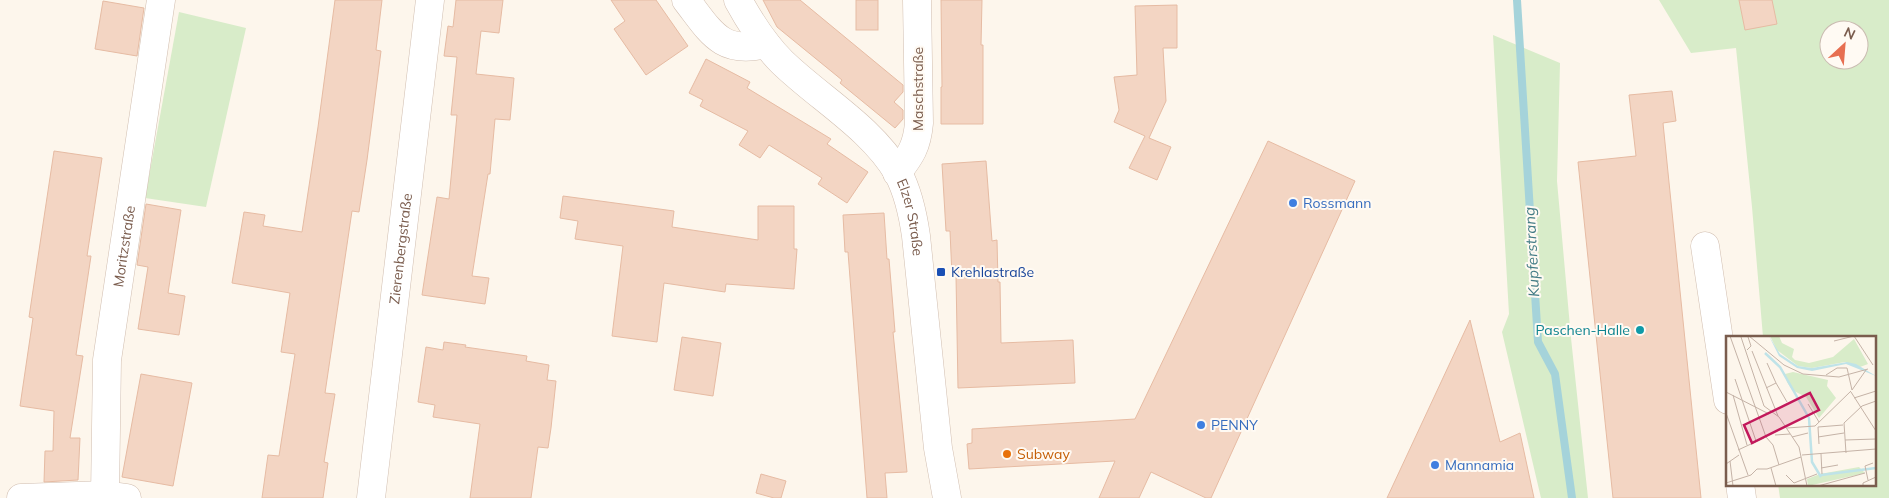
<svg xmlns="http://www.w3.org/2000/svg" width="1889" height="498" viewBox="0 0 1889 498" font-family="Mulish,sans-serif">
  <rect width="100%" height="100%" fill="#fdf6ec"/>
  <g fill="#d8ecc9" fill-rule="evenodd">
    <path d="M 1659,0 L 1889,0 L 1889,498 L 1780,498 L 1778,484 L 1875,484 L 1875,337 L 1763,337 L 1752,207 L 1736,48 L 1691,53 ZM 1829,30 L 1859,30 L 1859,60 L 1829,60 Z"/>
    <path d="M 179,12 L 246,28 L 206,207 L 145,198 Z"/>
    <path d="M 1493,35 L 1560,63 L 1557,181 L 1571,338 L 1588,498 L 1541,498 L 1502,332 L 1509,314 Z"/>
  </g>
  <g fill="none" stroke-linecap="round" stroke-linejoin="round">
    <path stroke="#a5d3da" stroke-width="8" d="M 1517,0 L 1538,342 L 1555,374 L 1572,498"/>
  </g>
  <g fill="#f3d5c3" stroke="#e6bba3">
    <path d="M 335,0 L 382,0 L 376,50 L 381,51 L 367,160 L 359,212 L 352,211 L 325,393 L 335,394 L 324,462 L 328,463 L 323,498 L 262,498 L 268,455 L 279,456 L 295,354 L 281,352 L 290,293 L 232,283 L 244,212 L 265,215 L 263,226 L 302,232 L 318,127 Z"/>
    <path d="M 456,0 L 503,0 L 499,33 L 481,31 L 476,74 L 514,78 L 510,120 L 495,119 L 490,174 L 488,174 L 472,276 L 489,278 L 485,304 L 422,295 L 437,197 L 449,199 L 457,115 L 451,115 L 457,57 L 444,56 L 448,26 L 453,27 Z"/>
    <path d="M 611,0 L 656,0 L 688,46 L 646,75 L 614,29 L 625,21 Z"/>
    <path d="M 763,0 L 800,0 L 903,85 L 903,92 L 894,102 L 903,110 L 903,119 L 895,128 L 840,83 L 842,80 L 777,27 Z"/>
    <rect x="856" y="0" width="22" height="30"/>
    <path d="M 941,0 L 982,0 L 981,45 L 983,45 L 983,124 L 941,124 L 941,87 L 942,87 Z"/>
    <path d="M 1739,0 L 1772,0 L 1777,24 L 1745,30 Z"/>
    <path d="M 103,1 L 144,8 L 137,56 L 95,49 Z"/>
    <path d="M 1177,5 L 1177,48 L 1163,48 L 1166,101 L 1149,138 L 1171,147 L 1157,180 L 1129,168 L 1145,136 L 1114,122 L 1119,110 L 1114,77 L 1137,75 L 1135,6 Z"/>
    <path d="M 706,59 L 750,82 L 747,88 L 831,139 L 827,144 L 868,172 L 847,203 L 818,184 L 822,178 L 769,145 L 760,158 L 739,145 L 748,131 L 700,106 L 703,100 L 689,93 Z"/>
    <path d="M 1672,91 L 1676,121 L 1663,123 L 1701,498 L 1613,498 L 1578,162 L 1636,156 L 1629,95 Z"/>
    <path d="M 1268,141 L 1355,181 L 1211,498 L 1206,498 L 1151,472 L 1139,498 L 1099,498 L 1115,461 L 969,469 L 967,444 L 972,443 L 972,429 L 1135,419 Z"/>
    <path d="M 54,151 L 102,158 L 87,256 L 91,256 L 76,355 L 83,356 L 70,438 L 80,438 L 78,480 L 44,482 L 45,451 L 53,451 L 54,411 L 20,406 L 33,318 L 29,317 Z"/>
    <path d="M 986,161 L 992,241 L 997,240 L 998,282 L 1000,282 L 1001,343 L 1073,340 L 1075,383 L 958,388 L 956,276 L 952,276 L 950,231 L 946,231 L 942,164 Z"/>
    <path d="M 563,196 L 674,211 L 672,227 L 758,240 L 758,206 L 794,206 L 794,249 L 797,249 L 794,289 L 726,284 L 725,292 L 664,283 L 657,342 L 612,336 L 623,246 L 575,239 L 578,221 L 560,218 Z"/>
    <path d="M 146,204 L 181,210 L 168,293 L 185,296 L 179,335 L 138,329 L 148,267 L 137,265 Z"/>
    <path d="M 884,213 L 887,259 L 889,259 L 895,332 L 893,332 L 907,472 L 885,473 L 887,498 L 867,498 L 848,252 L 845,252 L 843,215 Z"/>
    <path d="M 1470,320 L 1500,442 L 1520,433 L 1534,498 L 1387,498 Z"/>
    <path d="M 682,337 L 721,343 L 713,396 L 674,390 Z"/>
    <path d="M 444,342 L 466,345 L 465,347 L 527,356 L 526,361 L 549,365 L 547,380 L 556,381 L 551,428 L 548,448 L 538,447 L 531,498 L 470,498 L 480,424 L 433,417 L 435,405 L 418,402 L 426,347 L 443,350 Z"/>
    <path d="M 141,374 L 192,383 L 173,486 L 122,477 Z"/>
    <path d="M 761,474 L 786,481 L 781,498 L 774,498 L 756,493 Z"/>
  </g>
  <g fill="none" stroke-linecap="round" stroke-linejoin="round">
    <g stroke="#d1beb0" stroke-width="29">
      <g id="minor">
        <path d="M 686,0 C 711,32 721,55 766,44"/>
        <path id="s1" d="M 738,0 C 750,22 764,44 782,62 C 819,98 872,128 898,173 C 908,192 913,215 916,236 L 938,448 L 947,498"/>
        <path d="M 897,173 C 911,155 917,146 919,123 L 917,0"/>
        <path d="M 1705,246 L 1728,400"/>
        <path d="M 1740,484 L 1742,498"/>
        <path id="s2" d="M 105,495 L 107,360 L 161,0"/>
        <path d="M 21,498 L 105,495 L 127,498"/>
        <path id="s3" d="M 371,498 L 430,0"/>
      </g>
    </g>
    <use href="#minor" stroke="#fff" stroke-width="28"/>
  </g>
  <g fill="#3f7fe0" stroke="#fffaf3" stroke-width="2">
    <circle cx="1293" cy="203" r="5"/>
    <circle cx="1201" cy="425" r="5"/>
    <circle cx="1435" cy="465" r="5"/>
  </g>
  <rect fill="#1a4fb4" stroke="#fffaf3" stroke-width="2" x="936" y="267" width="10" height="10" rx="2.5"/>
  <circle fill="#0f9aa8" stroke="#fffaf3" stroke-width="2" cx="1640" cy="330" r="5"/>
  <circle fill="#e8710a" stroke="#fffaf3" stroke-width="2" cx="1007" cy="454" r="5"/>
  <g text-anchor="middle" stroke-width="4" stroke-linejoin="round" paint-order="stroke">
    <g font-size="14" fill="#7a5c4d" stroke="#fffaf3">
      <text transform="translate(918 89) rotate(-90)" y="5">Maschstraße</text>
      <text dy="5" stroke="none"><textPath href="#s1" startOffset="284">Elzer Straße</textPath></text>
      <text dy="5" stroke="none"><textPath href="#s2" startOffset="250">Moritzstraße</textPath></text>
      <text dy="5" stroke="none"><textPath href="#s3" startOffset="251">Zierenbergstraße</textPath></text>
    </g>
    <g font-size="14" fill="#366cbe" stroke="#fffaf3" text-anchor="start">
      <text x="1303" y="208">Rossmann</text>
      <text x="1211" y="430">PENNY</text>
      <text x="1445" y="470">Mannamia</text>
    </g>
    <g font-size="14" fill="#164399" stroke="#fffaf3" text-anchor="start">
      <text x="951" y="277">Krehlastraße</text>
    </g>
    <g font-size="14" fill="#0d838f" stroke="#fffaf3" text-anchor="end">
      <text x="1630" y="335">Paschen-Halle</text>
    </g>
    <g font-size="14" fill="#c56008" stroke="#fffaf3" text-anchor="start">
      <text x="1017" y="459">Subway</text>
    </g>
    <g font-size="15" font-style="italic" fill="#437c86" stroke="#fffaf3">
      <text transform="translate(1532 252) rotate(-93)" y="5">Kupferstrang</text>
    </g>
  </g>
  <g transform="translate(1726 336)">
    <rect width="150" height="150" fill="#fdf6ec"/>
    <path d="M 44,0 L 53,0 L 56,7 L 68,13 L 66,21 L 69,24 L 83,27 L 107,21 L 128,3 L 142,28 L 134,31 L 119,26 L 86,32 L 72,30 L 51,14 ZM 67,36 L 102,44 L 101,50 L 110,62 L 93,82 L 80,61 L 66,54 L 61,46 L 59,38 ZM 133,131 L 139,137 L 82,150 L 81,143 L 94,138 Z" fill="#d8ecc9"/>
    <path d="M 43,0 L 54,18 L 72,30 L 86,32 L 121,26 L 130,28 L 150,40 L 120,28 L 86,35 L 71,32 L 53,20 Z" fill="#bfe3e8"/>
    <path fill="none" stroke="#bfe3e8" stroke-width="2.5" d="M 39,17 L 54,31 L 83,82 L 86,126 L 95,141M 95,139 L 150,132"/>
    <path fill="none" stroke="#c5b3a7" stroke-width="1" d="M 4,0 L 40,101 L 47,109 L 53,129M 23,0 L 58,29 L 77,38 L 113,41 L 142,33M 128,0 L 147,29M 15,1 L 38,70 L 53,81 L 73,111 L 81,150M 108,5 L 128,0M 21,14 L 25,10 L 22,1M 26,15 L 52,80M 100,39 L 111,32 L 121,32 L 126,54M 9,43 L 30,105M 50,47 L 61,66M 40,52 L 50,47 L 41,27M 126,54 L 140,34M 0,56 L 43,78M 125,56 L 150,95M 7,59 L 21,109M 128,62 L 150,55M 82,68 L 93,86M 0,77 L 22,139M 61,92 L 89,90 L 125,55M 49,99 L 64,98M 66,101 L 82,97M 92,101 L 118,97M 119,104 L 150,103M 93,108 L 92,91 L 117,89M 12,114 L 38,102M 120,117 L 118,87 L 136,70 L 150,65M 95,118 L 96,138M 76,119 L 150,113M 4,125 L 7,150M 0,128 L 13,119M 45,132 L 50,150M 95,132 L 112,129M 60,139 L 68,147 L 91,138M 142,144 L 139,130 L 147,127M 0,147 L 25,139 L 31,133 L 41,133 L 75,121M 92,150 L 139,137M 137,150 L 137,147 L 150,141"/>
    <path fill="#c2185b" fill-opacity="0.15" stroke="#c2185b" stroke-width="2.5" d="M 84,57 L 93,74 L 26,107 L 18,89 Z"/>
    <rect width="150" height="150" fill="none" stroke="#7a5c4d" stroke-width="2.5"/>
  </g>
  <g transform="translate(1844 45) rotate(26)"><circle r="24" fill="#fffaf3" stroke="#cabbb1"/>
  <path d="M0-4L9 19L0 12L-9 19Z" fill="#e76f51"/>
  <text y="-8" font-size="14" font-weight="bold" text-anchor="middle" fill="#7a5c4d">N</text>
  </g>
</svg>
